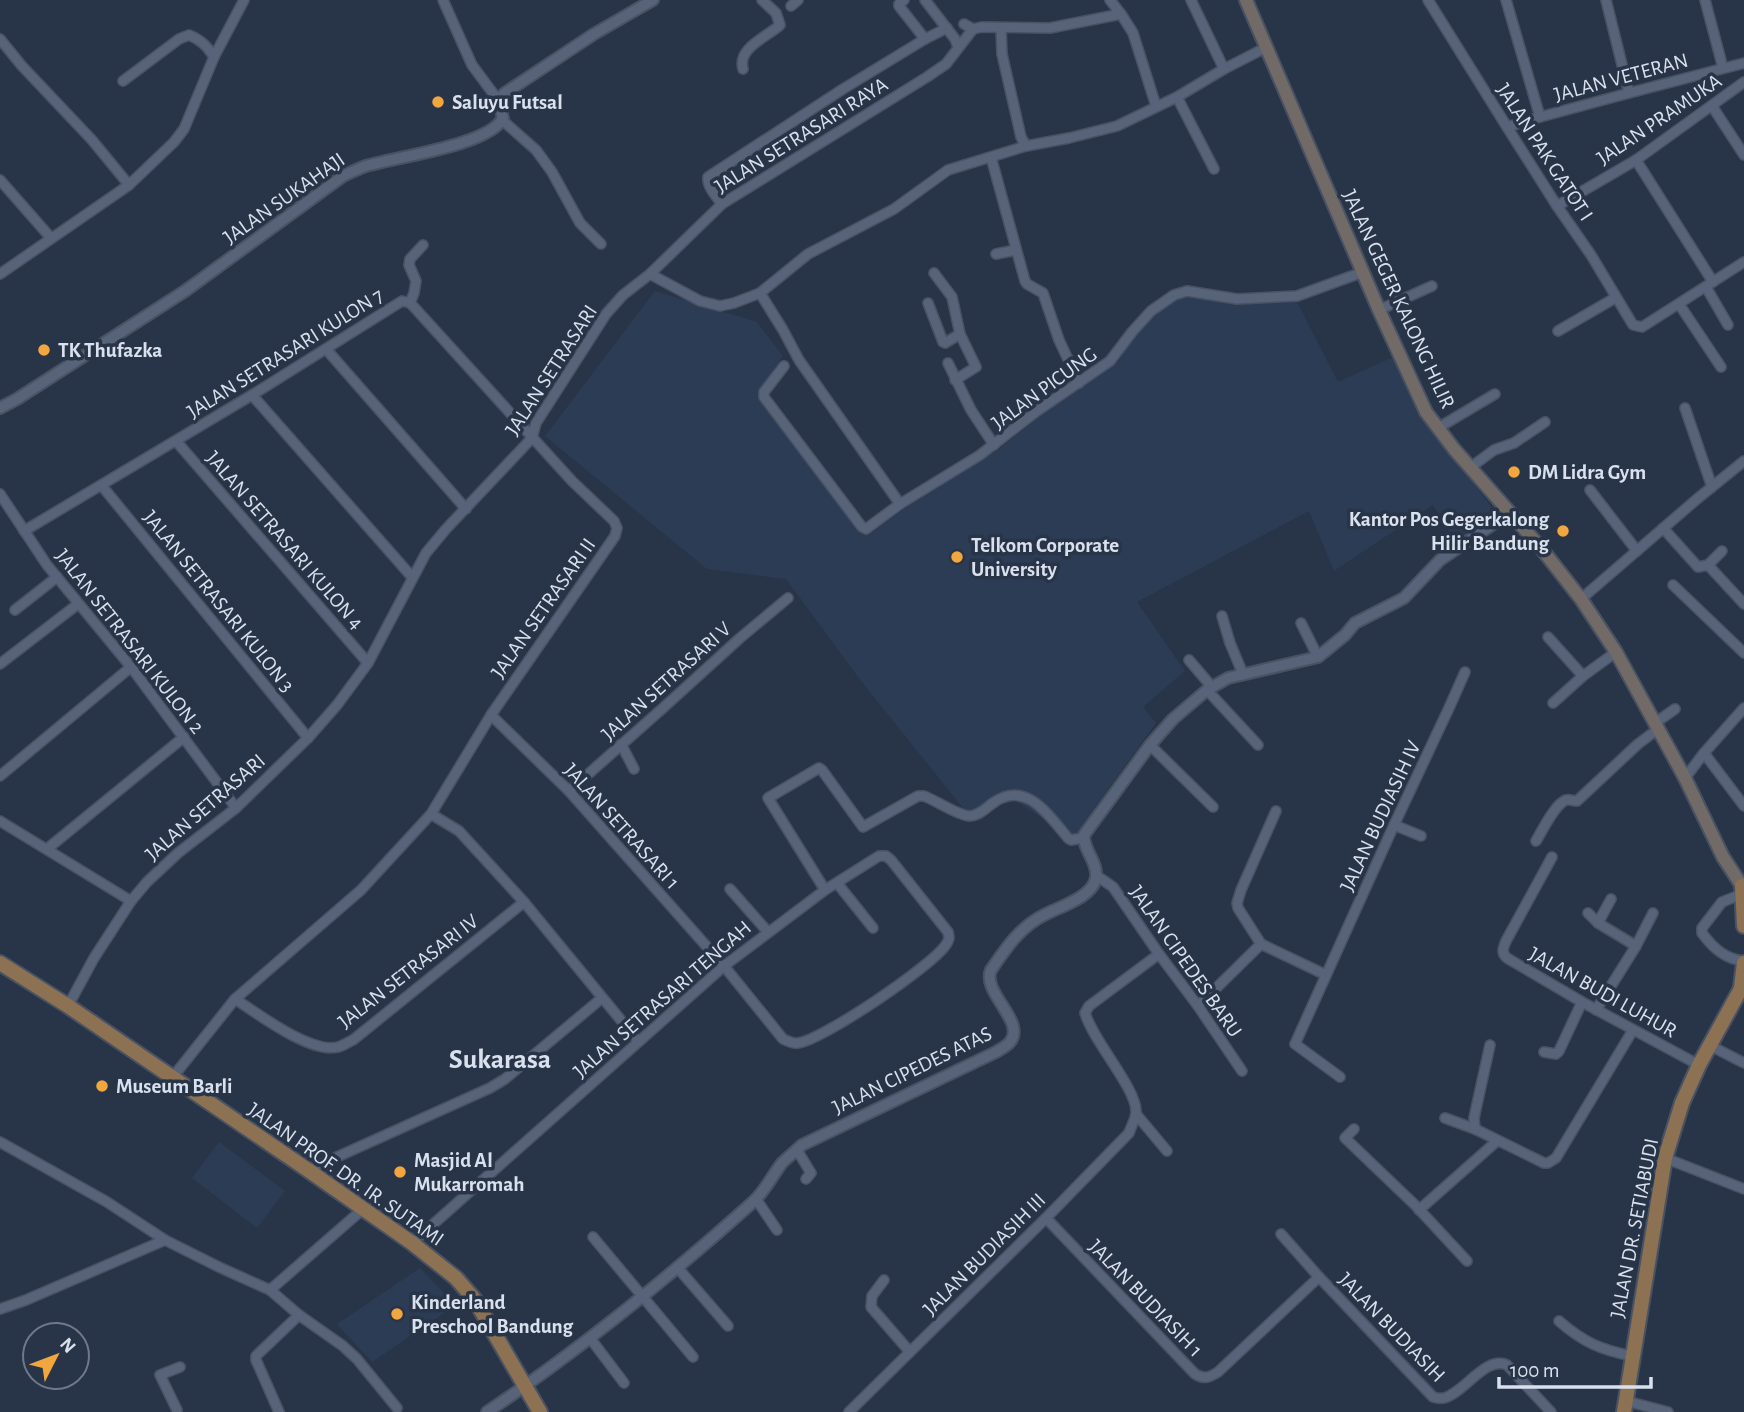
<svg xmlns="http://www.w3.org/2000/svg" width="1744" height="1412" viewBox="0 0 1744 1412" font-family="'Alegreya Sans',sans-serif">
  <rect width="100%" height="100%" fill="#283447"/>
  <g fill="#2d3c55">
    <path d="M 655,291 L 757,322 L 783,356 L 758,391 L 760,397 L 862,533 L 871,533 L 904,509 L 998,450 L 1040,416 L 1118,362 L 1130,341 L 1154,315 L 1168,304 L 1186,294 L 1238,304 L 1296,300 L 1338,382 L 1393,357 L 1422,414 L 1498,516 L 1456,544 L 1433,505 L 1334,571 L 1309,511 L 1137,602 L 1185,671 L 1143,707 L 1156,723 L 1073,838 L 1008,796 L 971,818 L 861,681 L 786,579 L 707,569 L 545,436 Z"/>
    <path d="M 219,1142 L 285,1191 L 257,1228 L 192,1178 Z"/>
    <path d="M 420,1268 L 456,1305 L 372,1362 L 337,1324 Z"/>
  </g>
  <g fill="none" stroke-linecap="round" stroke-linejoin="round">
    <g stroke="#495263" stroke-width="12">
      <g id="minor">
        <path d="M 443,0 L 472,65 L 498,100"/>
        <path d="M 925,0 L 955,39 L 958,47"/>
        <path d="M 1110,0 L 1121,14 L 1133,33 L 1156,106"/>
        <path d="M 1191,0 L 1224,69"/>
        <path d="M 1428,0 L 1507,127 L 1557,206 L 1591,255 L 1633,325 L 1642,327 L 1744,262"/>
        <path d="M 1506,0 L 1540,117"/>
        <path d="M 1606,0 L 1629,93"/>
        <path d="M 1705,0 L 1723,68"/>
        <path d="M 791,6 L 798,0"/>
        <path d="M 964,24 L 973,29 L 982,27 L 1050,28 L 1121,14"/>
        <path d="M 1001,28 L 1002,54 L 1021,137 L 1026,146"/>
        <path d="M 0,39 L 22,66 L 92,140 L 129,185"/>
        <path d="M 925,39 L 947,28"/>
        <path d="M 743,69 C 737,48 767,37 780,25 L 776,13 L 762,0"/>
        <path d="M 123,81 L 179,39 L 189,35 C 201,40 207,46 214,57"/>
        <path d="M 1177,97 L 1214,169"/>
        <path d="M 1712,106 L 1744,155"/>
        <path d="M 502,120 L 536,150 L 552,172 L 580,223 L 601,244"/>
        <path d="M 1507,127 L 1540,117 L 1629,93 L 1744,63"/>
        <path d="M 991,157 L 1025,281 L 1027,284 L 1043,293 L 1059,340 L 1079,383"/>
        <path d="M 1636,160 L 1713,282"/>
        <path d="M 0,180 L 51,238"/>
        <path d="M 722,204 C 716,196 707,187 708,177 L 843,89 L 925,39 L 899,6 L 899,4 L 904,0"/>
        <path d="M 1557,206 L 1636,160 L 1744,82"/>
        <path d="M 996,254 L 1016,250"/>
        <path d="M 934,273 L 952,297 L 960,334 L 976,367 L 955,380"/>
        <path d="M 0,274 L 129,185 L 174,142 L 184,129 L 214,57 L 244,0"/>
        <path d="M 650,274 L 700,301 L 720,306 L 734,303 L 760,293 L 808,254 L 894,209 L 948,170 L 1026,146 L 1069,138 L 1117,126 L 1177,97 L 1224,69 L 1267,47"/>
        <path d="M 1706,287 L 1728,325"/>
        <path d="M 760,293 L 783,330 L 799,360 L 900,504"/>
        <path d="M 410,303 L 414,293 L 416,281 L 409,265 L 410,259 L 423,245"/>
        <path d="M 928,303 L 943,342 L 945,343 L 960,334"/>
        <path d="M 1679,304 L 1721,367"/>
        <path d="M 1379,310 L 1432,286"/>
        <path d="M 1558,331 L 1615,298"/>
        <path d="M 326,349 L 466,509"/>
        <path d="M 948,363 L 971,410 L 994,445"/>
        <path d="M 784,366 L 764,392 L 764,397 L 862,527 L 866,529 L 900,504 L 980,455 L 1037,411 L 1110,361 L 1132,332 L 1151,311 L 1174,295 L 1187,291 L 1237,299 L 1297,296 L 1363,272"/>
        <path d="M 252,395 L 412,577"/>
        <path d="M 1685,408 L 1712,487"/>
        <path d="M 1438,428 L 1495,394"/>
        <path d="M 176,441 L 368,663"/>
        <path d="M 1471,467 L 1494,450 L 1514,443 L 1545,422"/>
        <path d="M 102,486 L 308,738"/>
        <path d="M 1590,490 L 1637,551"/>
        <path d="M 0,494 L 47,565 L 131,667 L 236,808"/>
        <path d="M 1663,528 L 1698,567 L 1708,565 L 1722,551"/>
        <path d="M 24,531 L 252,395 L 402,301 L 410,303 L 413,306 L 572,481 L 614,521 L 617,528 L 615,536 L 491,715 L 431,814 L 361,890 L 235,999 L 172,1078"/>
        <path d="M 1708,565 L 1744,604"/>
        <path d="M 1673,585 L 1744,653"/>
        <path d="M 1581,599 L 1697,499 L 1744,461"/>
        <path d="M 15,610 L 57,577"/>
        <path d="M 1222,616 L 1230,643 L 1243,674"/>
        <path d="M 1301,623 L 1318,657"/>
        <path d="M 1548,637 L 1583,676"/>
        <path d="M 1189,660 L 1212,687"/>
        <path d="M 0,664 L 78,604"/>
        <path d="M 1207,690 L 1258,745"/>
        <path d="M 1553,703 L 1583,676 L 1616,652"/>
        <path d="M 1655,723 L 1675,709"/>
        <path d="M 621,744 L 634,769"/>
        <path d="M 1150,745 L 1213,807"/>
        <path d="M 1704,753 L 1744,806"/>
        <path d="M 0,776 L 131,667"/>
        <path d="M 1685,778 L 1704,753 L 1744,708"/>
        <path d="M 569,791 L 663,708 L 740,638 L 788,598"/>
        <path d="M 431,814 L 459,831 L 524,902 L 638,1041"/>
        <path d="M 0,821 L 131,901"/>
        <path d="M 1394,825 L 1421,836"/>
        <path d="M 1536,841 C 1542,831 1555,804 1566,800 C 1570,799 1573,801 1577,801 L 1638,744 L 1658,729"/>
        <path d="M 47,849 L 184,737"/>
        <path d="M 1552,857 L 1506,941 C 1503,948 1501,953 1507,958 L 1582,1002 L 1699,1065"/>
        <path d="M 1097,876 L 1113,887 L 1159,954 L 1198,1006 L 1242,1071"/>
        <path d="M 837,883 L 873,928"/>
        <path d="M 730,889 L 768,932"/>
        <path d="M 825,890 L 768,798 L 819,768 L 822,770 L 863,827 L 918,796 L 924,796 C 937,801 957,815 969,816 C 979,816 986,808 993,803 C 1026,779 1049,816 1068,838 L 1071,840 L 1083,838"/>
        <path d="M 1742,894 L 1722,902 L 1702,928 L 1702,933 C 1713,948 1725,959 1744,961"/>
        <path d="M 1588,913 L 1598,923 L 1636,946"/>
        <path d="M 1598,923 L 1611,899"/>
        <path d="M 1261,944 L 1238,908 L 1237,903 L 1241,890 L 1276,811"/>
        <path d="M 235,999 C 258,1014 311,1054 338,1047 C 343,1046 348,1042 353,1040 L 524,902"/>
        <path d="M 68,1006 L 94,958 L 131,901 L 147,882 L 178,853 L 236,808 L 308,738 L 337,705 L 368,663 L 426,553 L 446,529 L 532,438 L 536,423 L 606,314 L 623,295 L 650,274 L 722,204 L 927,77 L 946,64 L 973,29"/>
        <path d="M 1198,1006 L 1261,944 L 1326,975"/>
        <path d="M 1596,1010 L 1636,946 L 1653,913"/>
        <path d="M 1709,1045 L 1744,1063"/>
        <path d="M 1544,1052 L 1556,1054 L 1559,1051 L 1582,1002"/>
        <path d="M 1340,1077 L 1295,1044 L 1394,825 L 1449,708 L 1465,672"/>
        <path d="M 1136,1114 L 1167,1151"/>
        <path d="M 1445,1118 L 1475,1129 L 1544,1163 L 1548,1163 L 1556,1158 L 1633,1030"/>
        <path d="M 1354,1129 L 1345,1138 L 1415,1205 L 1467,1261"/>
        <path d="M 1475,1129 L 1474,1118 L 1490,1045"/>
        <path d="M 0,1142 L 107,1202 L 165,1240 L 221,1268 L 270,1290 L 299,1315 L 343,1346 L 357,1359 L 397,1408"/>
        <path d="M 797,1150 L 811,1173 L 806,1179"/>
        <path d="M 1665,1158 L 1744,1189"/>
        <path d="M 308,1170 L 490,1088 L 505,1079 L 602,998"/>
        <path d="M 756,1199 L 777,1230"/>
        <path d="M 1419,1210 L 1497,1141"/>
        <path d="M 1046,1218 L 1195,1374 C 1205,1380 1210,1377 1218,1372 L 1319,1277"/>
        <path d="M 1281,1234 L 1319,1277 L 1433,1397 C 1437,1398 1440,1399 1444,1398 C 1464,1393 1486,1355 1507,1365 L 1551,1412"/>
        <path d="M 593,1237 L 693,1357"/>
        <path d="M 412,1243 L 724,966 L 825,890 L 879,856 L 886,856 L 891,860 L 948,932 C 949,937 950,938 947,943 C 937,963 821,1041 798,1043 C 793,1044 788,1041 783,1039 L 724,966 L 569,791 L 491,715"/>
        <path d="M 677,1267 L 728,1326"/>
        <path d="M 884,1280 L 872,1296 L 871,1307 L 910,1352"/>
        <path d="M 270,1290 L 363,1209"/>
        <path d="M 0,1309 L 26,1300 L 165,1240"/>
        <path d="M 1559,1321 C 1583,1342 1601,1350 1632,1356"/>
        <path d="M 590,1338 L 624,1383"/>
        <path d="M 1626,1401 L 1668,1412"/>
        <path d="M 177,1410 L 160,1375 L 180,1367"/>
        <path d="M 279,1412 L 256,1360 L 256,1356 L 299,1315"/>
        <path d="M 849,1412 L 1046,1218 L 1129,1133 C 1131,1126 1136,1119 1136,1112 C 1137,1089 1093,1041 1085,1013 L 1089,1006 L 1159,954"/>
      </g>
    </g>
    <g stroke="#495263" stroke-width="14">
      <g id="tertiary">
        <path d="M 0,408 L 17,399 L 185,291 L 343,176 C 349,173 356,170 363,167 C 393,157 489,146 503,118 L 498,100 L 505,93 L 594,34 L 653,0"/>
        <path d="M 487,1412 C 581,1349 669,1277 753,1202 C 765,1191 772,1176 782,1163 C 788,1157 796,1151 802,1145 L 996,1052 C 1001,1049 1007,1046 1010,1042 C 1027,1022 981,992 991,970 C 1006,948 1020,927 1044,915 C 1059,907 1094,897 1096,877 C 1098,862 1083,850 1084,835 L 1150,745 L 1173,719 L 1207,690 L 1228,678 L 1318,657 L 1345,635 L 1355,623 L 1404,598 L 1440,560 L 1511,512"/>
      </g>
    </g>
    <g stroke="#495263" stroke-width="16">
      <path id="secondary" d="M 1246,0 L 1379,310 L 1426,412 L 1454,449 L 1541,548 L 1581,599 L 1616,652 L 1685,778 L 1723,857 L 1744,889"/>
    </g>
    <g stroke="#495263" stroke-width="18">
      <g id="primary">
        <path d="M 1744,887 L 1742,886 L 1744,926"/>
        <path d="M 0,963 L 68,1006 L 308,1170 L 412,1243 L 456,1278 L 475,1300 L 540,1412"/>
        <path d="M 1741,987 L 1744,963"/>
        <path d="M 1624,1412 L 1665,1158 L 1682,1103 L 1699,1065 L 1744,983"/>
      </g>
    </g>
    <use href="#minor" stroke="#576379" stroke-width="9"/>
    <use href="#tertiary" stroke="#576379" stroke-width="10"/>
    <use href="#secondary" stroke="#716a66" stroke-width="12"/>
    <use href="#primary" stroke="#8c7152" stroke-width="14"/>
  </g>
  <g fill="#f1a63f" stroke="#283447" stroke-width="2.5">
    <circle cx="438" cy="102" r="7"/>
    <circle cx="44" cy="350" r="7"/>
    <circle cx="1514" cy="472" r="7"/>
    <circle cx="1563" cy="531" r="7"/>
    <circle cx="957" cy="557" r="7"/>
    <circle cx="102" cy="1086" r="7"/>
    <circle cx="400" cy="1172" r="7"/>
    <circle cx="397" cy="1314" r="7"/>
  </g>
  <g text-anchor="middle" stroke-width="7" stroke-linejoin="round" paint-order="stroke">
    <g font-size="21" fill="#dae1ee" stroke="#283447">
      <text transform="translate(1621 77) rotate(-15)" y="7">JALAN VETERAN</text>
      <text transform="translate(1659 119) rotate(-34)" y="7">JALAN PRAMUKA</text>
      <text transform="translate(801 135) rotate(-32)" y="7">JALAN SETRASARI RAYA</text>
      <text transform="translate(1545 152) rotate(57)" y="7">JALAN PAK GATOT I</text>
      <text transform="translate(284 198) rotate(-35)" y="7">JALAN SUKAHAJI</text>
      <text transform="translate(1399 299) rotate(65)" y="7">JALAN GEGER KALONG HILIR</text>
      <text transform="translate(285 353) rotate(-32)" y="7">JALAN SETRASARI KULON 7</text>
      <text transform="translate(551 370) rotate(-57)" y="7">JALAN SETRASARI</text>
      <text transform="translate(1044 388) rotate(-36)" y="7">JALAN PICUNG</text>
      <text transform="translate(285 540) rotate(49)" y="7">JALAN SETRASARI KULON 4</text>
      <text transform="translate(219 601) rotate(51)" y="7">JALAN SETRASARI KULON 3</text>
      <text transform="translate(543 608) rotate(-55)" y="7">JALAN SETRASARI II</text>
      <text transform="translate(130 641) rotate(52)" y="7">JALAN SETRASARI KULON 2</text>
      <text transform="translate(666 681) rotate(-42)" y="7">JALAN SETRASARI V</text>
      <text transform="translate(205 807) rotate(-41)" y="7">JALAN SETRASARI</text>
      <text transform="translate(1380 816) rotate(-65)" y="7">JALAN BUDIASIH IV</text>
      <text transform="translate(622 826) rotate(48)" y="7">JALAN SETRASARI 1</text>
      <text transform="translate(1186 961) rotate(55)" y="7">JALAN CIPEDES BARU</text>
      <text transform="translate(408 971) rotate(-38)" y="7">JALAN SETRASARI IV</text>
      <text transform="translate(1603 992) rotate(29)" y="7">JALAN BUDI LUHUR</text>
      <text transform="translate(662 999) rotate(-41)" y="7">JALAN SETRASARI TENGAH</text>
      <text transform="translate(912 1070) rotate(-26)" y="7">JALAN CIPEDES ATAS</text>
      <text transform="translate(346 1174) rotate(35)" y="7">JALAN PROF. DR. IR. SUTAMI</text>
      <text transform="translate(1634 1228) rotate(-79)" y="7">JALAN DR. SETIABUDI</text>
      <text transform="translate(984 1254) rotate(-45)" y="7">JALAN BUDIASIH III</text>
      <text transform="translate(1146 1298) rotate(46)" y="7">JALAN BUDIASIH 1</text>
      <text transform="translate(1392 1327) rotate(46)" y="7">JALAN BUDIASIH</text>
    </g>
    <g font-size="21" font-weight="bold" fill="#dae1ee" stroke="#283447" text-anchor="start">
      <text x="452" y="109">Saluyu Futsal</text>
      <text x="58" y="357">TK Thufazka</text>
      <text x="1528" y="479">DM Lidra Gym</text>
      <text x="1549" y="526" text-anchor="end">Kantor Pos Gegerkalong<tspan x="1549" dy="24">Hilir Bandung</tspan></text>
      <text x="971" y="552">Telkom Corporate<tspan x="971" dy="24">University</tspan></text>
      <text x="116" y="1093">Museum Barli</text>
      <text x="414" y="1167">Masjid Al<tspan x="414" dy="24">Mukarromah</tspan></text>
      <text x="411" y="1309">Kinderland<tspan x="411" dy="24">Preschool Bandung</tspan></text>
    </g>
    <g font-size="28" font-weight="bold" fill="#dae1ee" stroke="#283447">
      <text x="500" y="1068">Sukarasa</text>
    </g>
  </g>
  <g transform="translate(56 1356) rotate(48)"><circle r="33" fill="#283447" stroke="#6f798a" stroke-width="2"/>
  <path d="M0-5L12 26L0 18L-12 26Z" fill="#f1a63f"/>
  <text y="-10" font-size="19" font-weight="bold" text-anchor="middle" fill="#dae1ee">N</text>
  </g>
  <path d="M1499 1377v10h152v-10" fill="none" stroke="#dae1ee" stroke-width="3.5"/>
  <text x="1510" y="1377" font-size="21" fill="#dae1ee" stroke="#283447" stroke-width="5" paint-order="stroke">100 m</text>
</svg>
